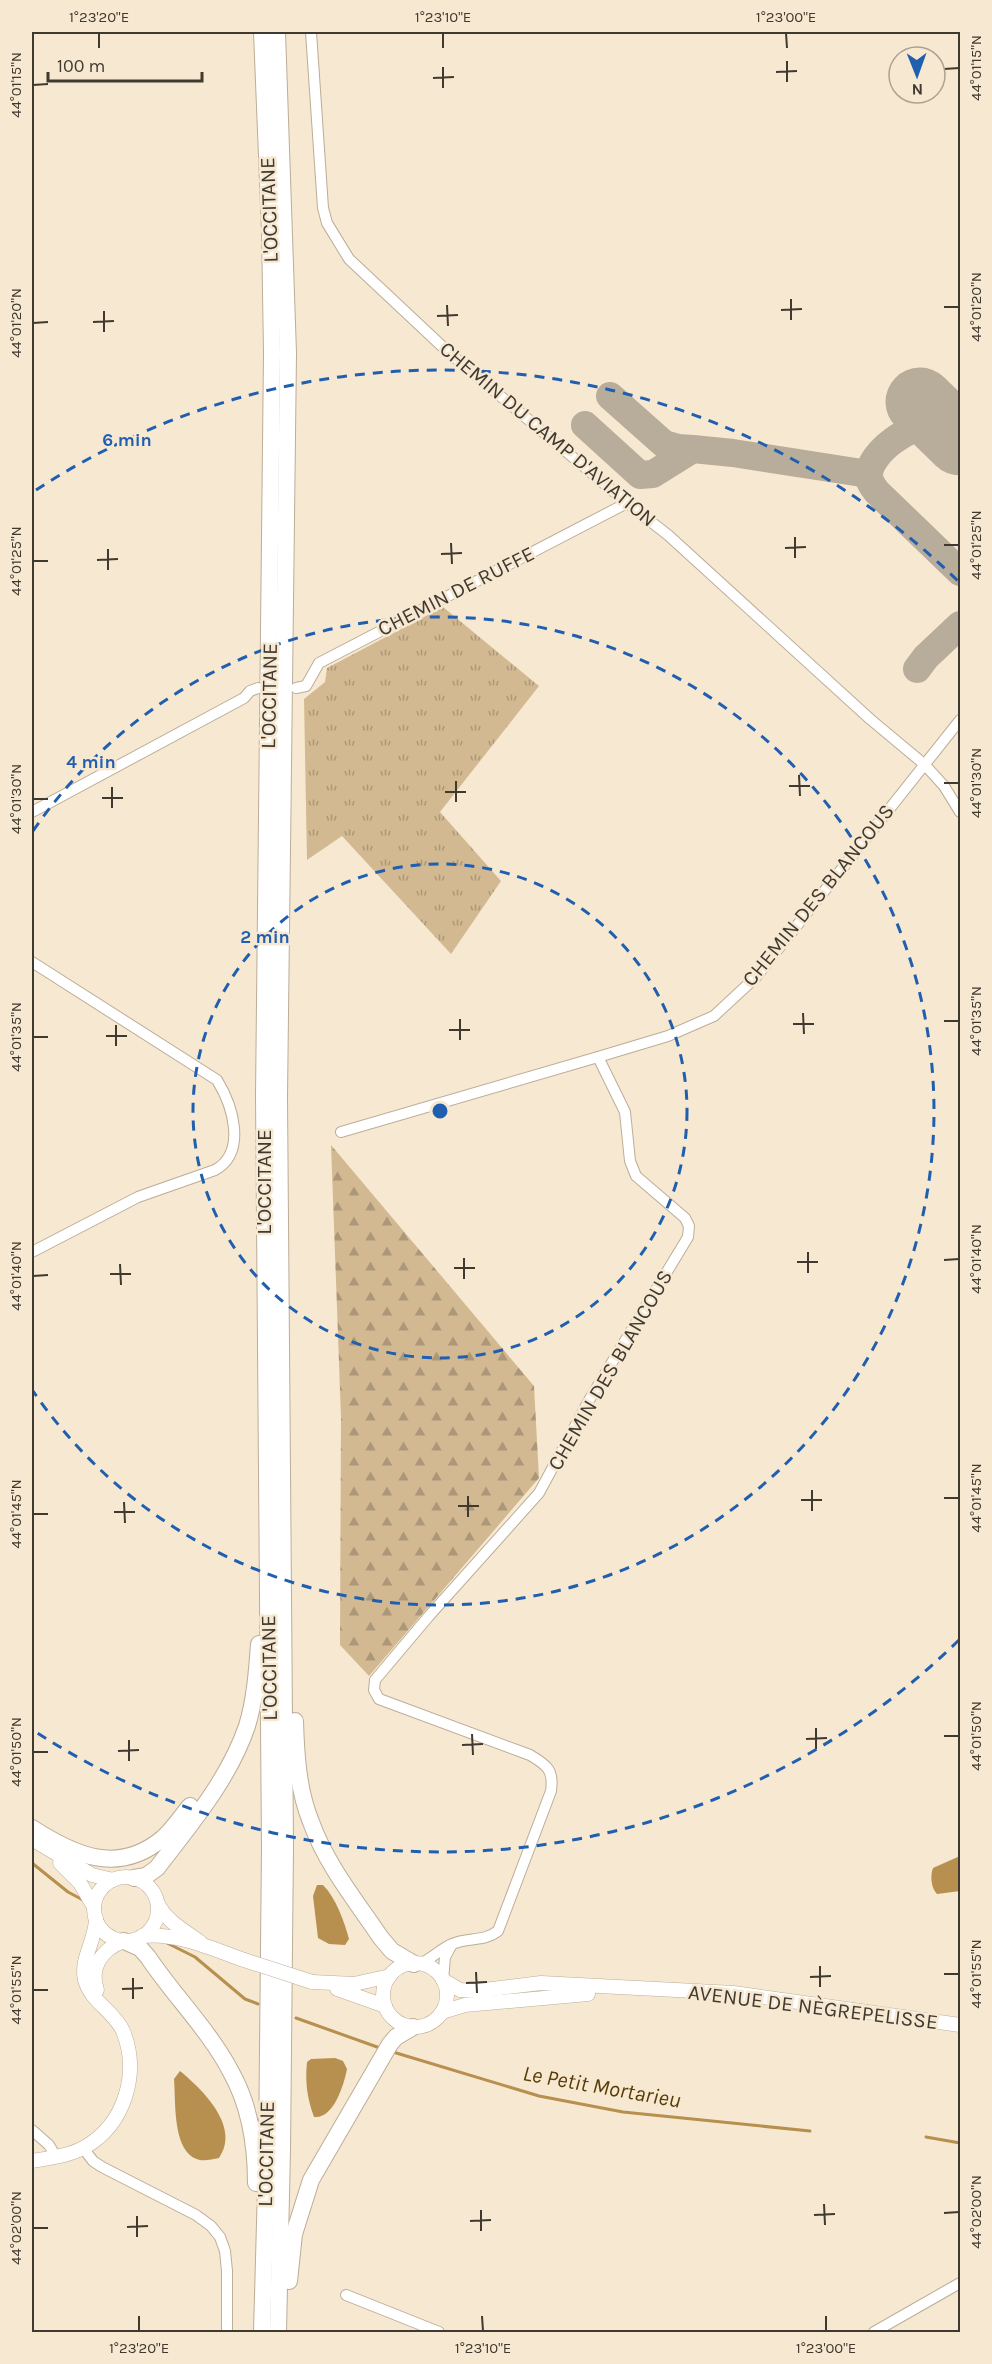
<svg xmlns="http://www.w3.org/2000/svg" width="992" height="2364" viewBox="0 0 992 2364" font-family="Karla,sans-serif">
  <defs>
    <pattern id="grass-tufts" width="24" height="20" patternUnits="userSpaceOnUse" patternTransform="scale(1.5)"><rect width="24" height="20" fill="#d2b992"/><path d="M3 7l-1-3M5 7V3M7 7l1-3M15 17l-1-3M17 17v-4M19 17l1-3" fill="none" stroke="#ac9778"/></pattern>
    <pattern id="forest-firs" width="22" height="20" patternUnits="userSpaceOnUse" patternTransform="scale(1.5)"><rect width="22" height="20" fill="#d2b992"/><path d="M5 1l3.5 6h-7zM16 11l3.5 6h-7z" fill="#ac9778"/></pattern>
  </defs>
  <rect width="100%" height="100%" fill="#f7e8d1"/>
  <path fill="url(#grass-tufts)" d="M 443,607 L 539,686 L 440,812 L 501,881 L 451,954 L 342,836 L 307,860 L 304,699 L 325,682 L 327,668 Z"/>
  <path fill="url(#forest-firs)" d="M 331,1145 L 534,1386 L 539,1478 L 369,1676 L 340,1645 L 341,1417 Z"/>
  <g fill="#b78f4e">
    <path d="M 960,1856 L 960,1891 L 937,1894 C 931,1888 930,1876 933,1868 Z"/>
    <path d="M 317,1885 L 323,1885 C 336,1898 344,1921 349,1939 L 345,1945 L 329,1944 L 318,1938 L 313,1896 Z"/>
    <path d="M 335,2058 L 343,2061 L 347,2069 C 344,2084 334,2119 314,2117 C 307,2098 305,2082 307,2062 L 311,2059 Z"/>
    <path d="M 180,2071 C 203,2090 241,2127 219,2158 C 213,2159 206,2161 200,2160 C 172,2154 176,2102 174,2079 Z"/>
  </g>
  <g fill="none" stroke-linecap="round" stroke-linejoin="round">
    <g stroke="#b78f4e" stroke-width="3">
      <path d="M 32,1863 L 68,1892 L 83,1900"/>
      <path d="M 165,1942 L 195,1957 L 245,1999 L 258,2004"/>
      <path d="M 296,2018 L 380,2048"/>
      <path d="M 393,2052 L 539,2096 L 623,2112 L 810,2131"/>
      <path d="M 926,2137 L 960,2143"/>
    </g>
    <g stroke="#b8ac9a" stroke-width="28">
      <path d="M 610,396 L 664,444 L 678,448 L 693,449"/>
      <path d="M 585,425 L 640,475 L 653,474 L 693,449 L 733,453 L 862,473 L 869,478"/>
      <path d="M 960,443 C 952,436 943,428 932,426 C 911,423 869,453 869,475 C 869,482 873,487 877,492 L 960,572"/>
      <path d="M 917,669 L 926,657 L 960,625"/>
    </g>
    <path stroke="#b8ac9a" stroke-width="69" d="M 920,402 L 960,441"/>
    <g stroke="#bcad98" stroke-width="12">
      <g id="minor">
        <path d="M 311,32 L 323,208 L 327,223 L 349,259 L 446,350 L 627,503 L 668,535 L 870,719 L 924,764 L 944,786 L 960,812"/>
        <path d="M 296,688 L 306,686 L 319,663 L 627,503"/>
        <path d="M 32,812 L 244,698 L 250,691 L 258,688"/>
        <path d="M 32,962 L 217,1080 C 233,1106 247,1152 215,1170 L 138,1197 L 32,1252"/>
        <path d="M 341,1132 L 598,1057"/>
        <path d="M 419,1964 C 432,1959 440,1949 452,1944 C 468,1937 484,1942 498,1931 L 551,1791 C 554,1770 547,1765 530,1755 L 379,1699 L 374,1690 L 375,1680 L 429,1616 L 539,1493 L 588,1402 L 688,1237 L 689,1226 L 685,1218 L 636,1176 L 630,1161 L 625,1112 L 598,1057 L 668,1036 L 714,1016 L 756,977 L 960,720"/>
        <path d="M 443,1980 L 445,1957 L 451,1946"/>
        <path d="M 32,2130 L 49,2145 L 56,2157"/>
        <path d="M 83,2148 L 93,2161 L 102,2167 L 196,2215 L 211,2226 L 220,2237 L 225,2251 L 227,2271 L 227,2332"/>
        <path d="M 346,2295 L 439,2332"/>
        <path d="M 874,2332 L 960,2283"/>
      </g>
    </g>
    <g stroke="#bcad98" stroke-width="15">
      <g id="major">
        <path d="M 32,1839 L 92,1875 L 113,1880"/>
        <path d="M 60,1863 L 80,1883 L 94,1907"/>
        <circle cx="126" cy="1909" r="32"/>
        <path d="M 158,1904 C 166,1921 185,1931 200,1942"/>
        <path d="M 142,1936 C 175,1932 211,1948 241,1959"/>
        <circle cx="415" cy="1995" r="32"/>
        <path d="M 443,1980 L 460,1990 L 476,1991 L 541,1983 L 734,1993 L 960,2025"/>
        <path d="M 312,1982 L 354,1984 L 390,1976"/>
        <path d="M 337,1989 L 385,2006"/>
        <path d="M 97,1990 C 89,1967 102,1949 124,1941"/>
        <path d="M 442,2012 L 465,2005 L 588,1994"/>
        <path d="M 32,2161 C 49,2158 69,2156 85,2147 C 125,2124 140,2073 123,2031 C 114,2011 91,2002 85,1980 C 80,1958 96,1941 96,1918"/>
      </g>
    </g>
    <g stroke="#bcad98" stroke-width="18">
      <g id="highway">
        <path d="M 262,32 L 270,231 L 272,353 L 264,1096 L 270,1847 L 267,2150 L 262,2332"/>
        <path d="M 277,32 L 288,353 L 279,1097 L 285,1846 L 282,2150 L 278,2332"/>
        <path d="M 295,1721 C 296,1755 298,1790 311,1822 C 326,1864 356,1901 381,1938 L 392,1951 L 414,1964"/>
        <path d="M 32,1828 C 74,1855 118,1876 163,1838 C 173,1829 181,1817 190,1806"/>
        <path d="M 134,1878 L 146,1876 L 157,1868 C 191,1824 229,1779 247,1726 C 255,1700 257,1672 259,1644"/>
        <path d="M 124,1941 L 140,1948 L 148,1957 C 174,1996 209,2030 231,2072 C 250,2106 256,2145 256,2183"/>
        <path d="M 289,2281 L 294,2234 L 311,2180 L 390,2044 L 396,2037 L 413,2027"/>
      </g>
    </g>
    <use href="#minor" stroke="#fff" stroke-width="10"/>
    <use href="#major" stroke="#fff" stroke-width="14"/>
    <use href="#highway" stroke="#fff" stroke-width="16"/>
    <g stroke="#bcad98" stroke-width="15" stroke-linecap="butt">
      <path id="major-bridge" d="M 241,1959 L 312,1982"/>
    </g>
    <use href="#major-bridge" stroke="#fff" stroke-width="14"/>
  </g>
  <path fill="none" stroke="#3f3930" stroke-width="2" d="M 99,33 L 99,48M 443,33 L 443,48M 786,33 L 787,48M 787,61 L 787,82M 443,67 L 443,88M 944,69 L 959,68M 776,72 L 797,71M 433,78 L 454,77M 33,85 L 48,84M 791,299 L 791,320M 447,305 L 448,326M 944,307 L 959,307M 781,310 L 802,309M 104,311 L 104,332M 437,316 L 458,315M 93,322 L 114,321M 33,323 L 48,322M 795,537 L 795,558M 451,543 L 452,564M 944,545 L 959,545M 785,548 L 806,547M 108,549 L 108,570M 441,554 L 462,553M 97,560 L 118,559M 33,561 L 48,561M 799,775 L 800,796M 456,781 L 456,802M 944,783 L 959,783M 789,786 L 810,786M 112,787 L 112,808M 445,792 L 466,792M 102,798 L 123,798M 33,799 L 48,799M 803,1013 L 804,1034M 460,1019 L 460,1040M 944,1021 L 959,1021M 793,1024 L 814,1024M 116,1025 L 116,1046M 449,1030 L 470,1030M 106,1036 L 127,1036M 33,1037 L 48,1037M 808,1252 L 808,1273M 464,1258 L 464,1279M 944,1260 L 959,1259M 797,1262 L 818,1262M 120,1264 L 121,1285M 454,1268 L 475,1268M 110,1274 L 131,1274M 33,1276 L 48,1275M 812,1490 L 812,1511M 468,1496 L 468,1517M 944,1498 L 959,1498M 801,1500 L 822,1500M 124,1502 L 125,1523M 458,1506 L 479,1506M 114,1512 L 135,1512M 33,1514 L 48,1514M 816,1728 L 816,1749M 472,1734 L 473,1755M 944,1736 L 959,1736M 806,1739 L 827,1738M 129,1740 L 129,1761M 462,1745 L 483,1744M 118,1751 L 139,1750M 33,1752 L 48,1752M 820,1966 L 820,1987M 476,1972 L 477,1993M 944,1974 L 959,1974M 810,1977 L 831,1976M 133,1978 L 133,1999M 466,1983 L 487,1982M 122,1989 L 143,1988M 33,1990 L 48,1990M 824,2204 L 825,2225M 481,2210 L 481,2231M 944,2213 L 959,2212M 814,2215 L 835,2214M 137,2216 L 137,2237M 470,2221 L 491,2220M 127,2227 L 148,2226M 33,2228 L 48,2228M 139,2316 L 139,2331M 482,2316 L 483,2331M 826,2316 L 826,2331"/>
  <g fill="none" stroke="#205fb0" stroke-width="3" stroke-dasharray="10 8">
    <circle cx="440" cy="1111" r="247"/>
    <path d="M33 831A494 494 0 1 1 33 1391"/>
    <path d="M959 1640A741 741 0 0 1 36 1732M36 490A741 741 0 0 1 959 582"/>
  </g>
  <g text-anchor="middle" stroke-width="5" stroke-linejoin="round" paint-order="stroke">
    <g font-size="21" fill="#3f3930" stroke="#f7e8d1">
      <text transform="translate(269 210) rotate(-92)" y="7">L'OCCITANE</text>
      <text transform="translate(548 434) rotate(40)" y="7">CHEMIN DU CAMP D'AVIATION</text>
      <text transform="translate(456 591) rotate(-27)" y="7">CHEMIN DE RUFFE</text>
      <text transform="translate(269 696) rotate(-89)" y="7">L'OCCITANE</text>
      <text transform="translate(818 895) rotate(-51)" y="7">CHEMIN DES BLANCOUS</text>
      <text transform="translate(264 1182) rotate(-90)" y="7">L'OCCITANE</text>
      <text transform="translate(610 1370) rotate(-60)" y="7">CHEMIN DES BLANCOUS</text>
      <text transform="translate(269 1668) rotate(-91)" y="7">L'OCCITANE</text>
      <text transform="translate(813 2007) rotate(7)" y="7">AVENUE DE NÈGREPELISSE</text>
      <text transform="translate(266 2154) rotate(-89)" y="7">L'OCCITANE</text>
    </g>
    <g font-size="22" font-style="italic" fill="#583c05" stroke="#f7e8d1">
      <text transform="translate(602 2086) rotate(10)" y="8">Le Petit Mortarieu</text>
    </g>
  </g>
  <circle cx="440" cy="1111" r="9" fill="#205fb0" stroke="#f7e8d1" stroke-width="3"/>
  <g font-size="18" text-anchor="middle" font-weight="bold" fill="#205fb0" stroke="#f7e8d1" stroke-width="5" stroke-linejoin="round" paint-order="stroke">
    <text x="127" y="446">6 min</text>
    <text x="91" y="768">4 min</text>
    <text x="265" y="943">2 min</text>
  </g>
  <rect width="992" height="2364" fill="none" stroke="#f7e8d1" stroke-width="66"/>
  <g transform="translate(917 75) rotate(179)"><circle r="28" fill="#f7e8d1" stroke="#ada291" stroke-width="1.5"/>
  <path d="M0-4.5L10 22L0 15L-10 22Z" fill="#205fb0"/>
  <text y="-9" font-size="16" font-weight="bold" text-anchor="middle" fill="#3f3930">N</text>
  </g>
  <path d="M48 72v9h154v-9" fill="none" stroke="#3f3930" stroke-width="3"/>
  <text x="57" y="72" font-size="18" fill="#3f3930" stroke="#f7e8d1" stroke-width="4.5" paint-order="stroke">100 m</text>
  <rect x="33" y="33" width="926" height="2298" fill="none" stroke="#3f3930" stroke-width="2"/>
  <g font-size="15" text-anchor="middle" fill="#3f3930">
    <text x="99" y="22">1°23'20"E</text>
    <text x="443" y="22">1°23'10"E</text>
    <text x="786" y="22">1°23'00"E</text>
    <text transform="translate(976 68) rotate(-90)" y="5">44°01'15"N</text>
    <text transform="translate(16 85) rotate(-90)" y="5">44°01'15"N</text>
    <text transform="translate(976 307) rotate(-90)" y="5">44°01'20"N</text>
    <text transform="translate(16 323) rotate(-90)" y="5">44°01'20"N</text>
    <text transform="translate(976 545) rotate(-90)" y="5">44°01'25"N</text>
    <text transform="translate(16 561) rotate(-90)" y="5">44°01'25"N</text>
    <text transform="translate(976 783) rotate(-90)" y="5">44°01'30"N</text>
    <text transform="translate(16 799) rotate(-90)" y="5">44°01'30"N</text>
    <text transform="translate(976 1021) rotate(-90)" y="5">44°01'35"N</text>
    <text transform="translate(16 1037) rotate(-90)" y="5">44°01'35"N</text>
    <text transform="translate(976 1259) rotate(-90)" y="5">44°01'40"N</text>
    <text transform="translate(16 1276) rotate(-90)" y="5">44°01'40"N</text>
    <text transform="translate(976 1498) rotate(-90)" y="5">44°01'45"N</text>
    <text transform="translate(16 1514) rotate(-90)" y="5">44°01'45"N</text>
    <text transform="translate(976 1736) rotate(-90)" y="5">44°01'50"N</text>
    <text transform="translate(16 1752) rotate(-90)" y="5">44°01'50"N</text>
    <text transform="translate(976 1974) rotate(-90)" y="5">44°01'55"N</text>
    <text transform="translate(16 1990) rotate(-90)" y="5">44°01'55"N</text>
    <text transform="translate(976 2212) rotate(-90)" y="5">44°02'00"N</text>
    <text transform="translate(16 2228) rotate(-90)" y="5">44°02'00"N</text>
    <text x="139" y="2353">1°23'20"E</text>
    <text x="483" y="2353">1°23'10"E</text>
    <text x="826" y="2353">1°23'00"E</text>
  </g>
</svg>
